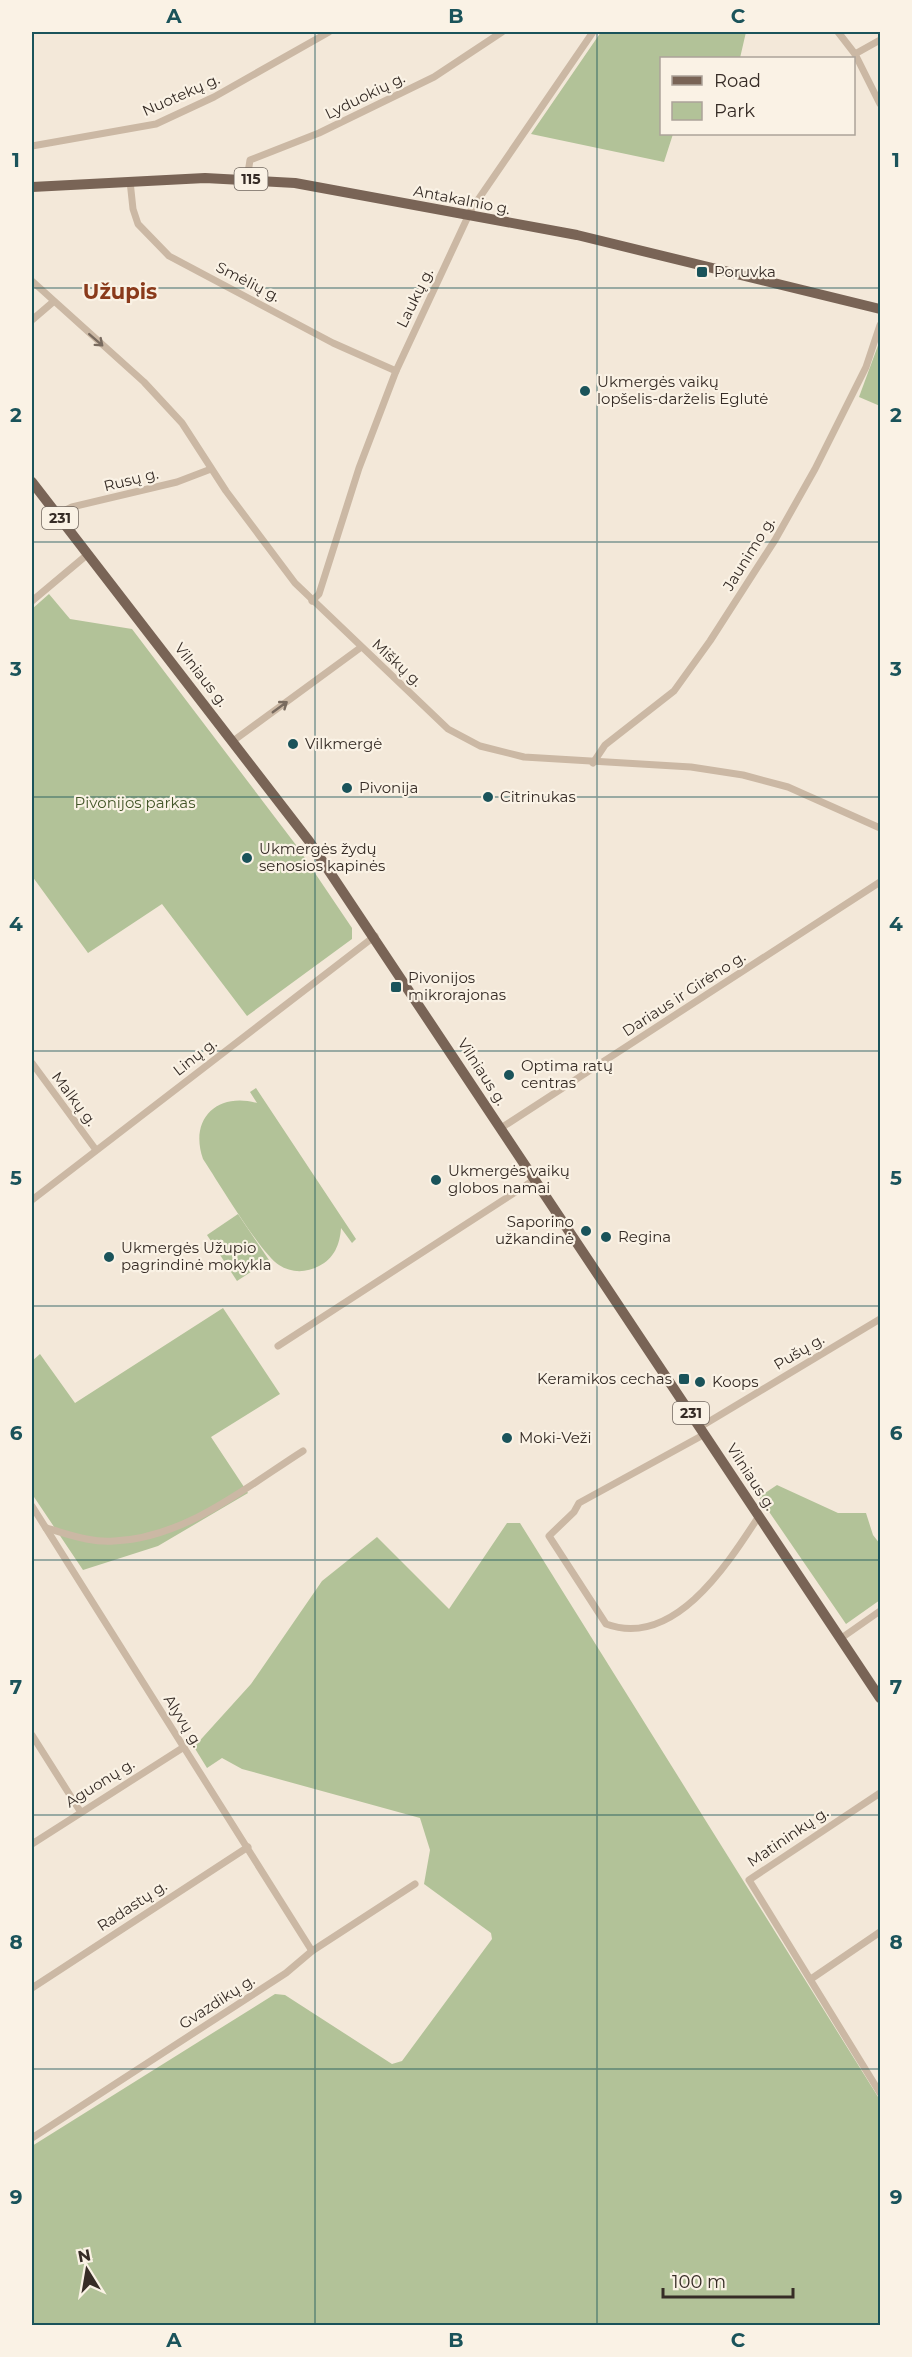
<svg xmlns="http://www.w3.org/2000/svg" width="912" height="2357" viewBox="0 0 912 2357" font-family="Montserrat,sans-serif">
  <rect width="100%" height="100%" fill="#f3e8d9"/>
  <g fill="#b2c298">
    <path d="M 601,32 L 746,32 L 740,58 L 662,58 L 662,134 L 673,134 L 664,162 L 531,134 Z"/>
    <path d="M 880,340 L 880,406 L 859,397 Z"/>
    <path d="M 49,594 L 70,619 L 132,629 L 296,845 L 352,928 L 352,939 L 247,1016 L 162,904 L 88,953 L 32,876 L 32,609 Z"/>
    <path d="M 256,1088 L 356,1239 L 352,1243 L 341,1228 C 340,1244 334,1259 319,1266 C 306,1273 291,1273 279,1265 C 261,1254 217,1180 203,1159 C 189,1119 217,1092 257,1103 L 250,1092 Z"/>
    <path d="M 238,1214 L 269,1260 L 237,1281 L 207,1235 Z"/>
    <path d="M 223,1308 L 280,1394 L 211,1437 L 248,1493 L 158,1546 L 83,1570 L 32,1494 L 32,1361 L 40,1354 L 75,1403 Z"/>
    <path d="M 777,1485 L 838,1513 L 866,1513 L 873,1535 L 880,1544 L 880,1600 L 846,1624 L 759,1497 Z"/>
    <path d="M 507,1523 L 520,1523 L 880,2100 L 880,2325 L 32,2326 L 32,2146 L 275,1994 L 285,1995 L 392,2064 L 402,2061 L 492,1939 L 491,1933 L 424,1884 L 430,1850 L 420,1818 L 242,1769 L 222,1758 L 207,1768 L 194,1747 L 251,1684 L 322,1581 L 377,1537 L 449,1609 Z"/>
  </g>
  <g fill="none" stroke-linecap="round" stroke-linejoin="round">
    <g stroke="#cbb8a4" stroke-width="7">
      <path d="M 838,32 L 855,54 L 880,104"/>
      <path d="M 855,54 L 880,40"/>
      <path d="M 32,146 L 156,124 L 214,97 L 329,32"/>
      <path d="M 247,179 L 250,160 L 319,133 L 434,77 L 502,32"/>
      <path d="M 130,181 L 133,209 L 138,224 L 169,256 L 333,343 L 396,371"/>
      <path d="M 32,281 L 144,382 L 182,423 L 226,491 L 295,583 L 448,729 L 480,746 L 524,757 L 691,767 L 743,775 L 788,787 L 880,828"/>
      <path d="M 32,320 L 53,302"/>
      <path d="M 57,514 L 72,507 L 177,482 L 211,469"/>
      <path d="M 32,601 L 88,554"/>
      <path d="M 312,601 L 319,594 L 359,468 L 396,371 L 471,210 L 593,32"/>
      <path d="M 233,741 L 360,648"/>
      <path d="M 593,763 L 605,745 L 674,691 L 710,641 L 775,540 L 815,469 L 866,367 L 880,325"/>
      <path d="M 32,1063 L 96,1150"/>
      <path d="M 501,1128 L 880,882"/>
      <path d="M 32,1200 L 375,936"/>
      <path d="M 278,1346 L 534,1180"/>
      <path d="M 700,1427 L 880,1319"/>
      <path d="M 705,1434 L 579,1503 L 574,1512 L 549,1536 L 606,1624 C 674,1649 727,1565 759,1516"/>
      <path d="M 32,1506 L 312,1951"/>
      <path d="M 46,1528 C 68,1534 91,1543 114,1541 C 185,1538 245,1488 303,1451"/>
      <path d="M 840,1639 L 880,1611"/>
      <path d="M 32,1735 L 80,1811"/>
      <path d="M 880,1793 L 749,1880 L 880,2093"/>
      <path d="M 32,1844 L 184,1747"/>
      <path d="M 811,1979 L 880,1932"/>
      <path d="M 32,1988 L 248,1847"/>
      <path d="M 32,2138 L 286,1973 L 312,1951 L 415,1884"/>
    </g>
    <g stroke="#796456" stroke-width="10">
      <path d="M 32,187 L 205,178 L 295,183 L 577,235 L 880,309"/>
      <path d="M 32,482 L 309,841 L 880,1698"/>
    </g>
  </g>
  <defs><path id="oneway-shaft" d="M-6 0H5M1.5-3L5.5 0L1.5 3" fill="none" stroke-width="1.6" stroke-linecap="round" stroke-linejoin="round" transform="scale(1.5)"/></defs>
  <g stroke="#796b5f">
    <use href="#oneway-shaft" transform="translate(96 340) rotate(41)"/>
    <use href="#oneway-shaft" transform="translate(280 707) rotate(-36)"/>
  </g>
  <path fill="none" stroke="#1a535a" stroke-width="1.5" stroke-opacity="0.55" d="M 315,32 L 315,2326M 597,32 L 597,2326M 32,288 L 880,288M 32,542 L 880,542M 32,797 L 880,797M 32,1051 L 880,1051M 32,1306 L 880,1306M 32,1560 L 880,1560M 32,1815 L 880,1815M 32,2069 L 880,2069"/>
  <g fill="#1a535a" stroke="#faf2e5" stroke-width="2">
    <rect x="696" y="266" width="12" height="12" rx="3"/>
    <circle cx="585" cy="391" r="6"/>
    <circle cx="293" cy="744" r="6"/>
    <circle cx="347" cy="788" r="6"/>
    <circle cx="488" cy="797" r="6"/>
    <circle cx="247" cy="858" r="6"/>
    <rect x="390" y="981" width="12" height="12" rx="3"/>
    <circle cx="509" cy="1075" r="6"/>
    <circle cx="436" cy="1180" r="6"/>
    <circle cx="586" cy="1231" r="6"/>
    <circle cx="606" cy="1237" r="6"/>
    <circle cx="109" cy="1257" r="6"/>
    <rect x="678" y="1373" width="12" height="12" rx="3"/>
    <circle cx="700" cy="1382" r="6"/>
    <circle cx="507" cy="1438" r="6"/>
  </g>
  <g text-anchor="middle" stroke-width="4.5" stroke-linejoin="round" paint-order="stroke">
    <g fill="#faf2e5" stroke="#71675f" stroke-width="1.5">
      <rect x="234.5" y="168" width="33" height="22" rx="4.5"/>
      <rect x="42" y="507" width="36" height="22" rx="4.5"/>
      <rect x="673" y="1402" width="36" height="22" rx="4.5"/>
    </g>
    <g font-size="14" font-weight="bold" fill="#362c26">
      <text x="251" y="184">115</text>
      <text x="60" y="523">231</text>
      <text x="691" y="1418">231</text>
    </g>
    <g font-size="15" fill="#362c26" stroke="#faf2e5">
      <text transform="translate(181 95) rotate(-24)" y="5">Nuotekų g.</text>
      <text transform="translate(365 96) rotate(-26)" y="5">Lyduokių g.</text>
      <text transform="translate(462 200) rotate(11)" y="5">Antakalnio g.</text>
      <text transform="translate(248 282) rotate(27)" y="5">Smėlių g.</text>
      <text transform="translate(415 298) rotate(-64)" y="5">Laukų g.</text>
      <text transform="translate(131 480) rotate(-14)" y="5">Rusų g.</text>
      <text transform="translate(749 554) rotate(-58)" y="5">Jaunimo g.</text>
      <text transform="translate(397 663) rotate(43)" y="5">Miškų g.</text>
      <text transform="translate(201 675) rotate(52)" y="5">Vilniaus g.</text>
      <text transform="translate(684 994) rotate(-33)" y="5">Dariaus ir Girėno g.</text>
      <text transform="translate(195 1057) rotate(-38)" y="5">Linų g.</text>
      <text transform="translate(482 1072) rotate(57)" y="5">Vilniaus g.</text>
      <text transform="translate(74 1099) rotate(53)" y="5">Malkų g.</text>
      <text transform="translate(799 1352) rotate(-31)" y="5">Pušų g.</text>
      <text transform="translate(751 1477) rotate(57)" y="5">Vilniaus g.</text>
      <text transform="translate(183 1721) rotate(58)" y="5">Alyvų g.</text>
      <text transform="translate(100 1783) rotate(-32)" y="5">Aguonų g.</text>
      <text transform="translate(788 1837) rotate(-34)" y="5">Matininkų g.</text>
      <text transform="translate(132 1906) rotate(-33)" y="5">Radastų g.</text>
      <text transform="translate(217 2002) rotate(-33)" y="5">Gvazdikų g.</text>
    </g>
    <g font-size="15" fill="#362c26" stroke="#faf2e5" text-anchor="start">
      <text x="714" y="277">Poruvka</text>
      <text x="597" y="387">Ukmergės vaikų<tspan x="597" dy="17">lopšelis-darželis Eglutė</tspan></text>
      <text x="305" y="749">Vilkmergė</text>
      <text x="359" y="793">Pivonija</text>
      <text x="500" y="802">Citrinukas</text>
      <text x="259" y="854">Ukmergės žydų<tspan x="259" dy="17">senosios kapinės</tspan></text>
      <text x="408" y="983">Pivonijos<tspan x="408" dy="17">mikrorajonas</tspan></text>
      <text x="521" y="1071">Optima ratų<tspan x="521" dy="17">centras</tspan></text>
      <text x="448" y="1176">Ukmergės vaikų<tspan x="448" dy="17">globos namai</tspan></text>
      <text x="574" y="1227" text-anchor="end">Saporino<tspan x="574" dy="17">užkandinė</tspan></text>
      <text x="618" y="1242">Regina</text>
      <text x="121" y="1253">Ukmergės Užupio<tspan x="121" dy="17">pagrindinė mokykla</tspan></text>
      <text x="672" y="1384" text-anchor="end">Keramikos cechas</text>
      <text x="712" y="1387">Koops</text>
      <text x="519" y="1443">Moki-Veži</text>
    </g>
    <g font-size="15" fill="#435629" stroke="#faf2e5">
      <text x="135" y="808">Pivonijos parkas</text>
    </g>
    <g font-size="21" font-weight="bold" fill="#8a3a1b" stroke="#faf2e5">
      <text x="120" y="299">Užupis</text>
    </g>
  </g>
  <rect width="912" height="2357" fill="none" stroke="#faf2e5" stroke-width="66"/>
  <rect x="660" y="57" width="195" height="78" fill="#faf2e5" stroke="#aca399" stroke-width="1.5"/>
  <rect x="672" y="76" width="30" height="9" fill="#796456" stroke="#aca399" stroke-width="1.5"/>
  <text x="714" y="87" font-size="18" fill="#362c26">Road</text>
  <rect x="672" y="102" width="30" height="18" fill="#b2c298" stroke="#aca399" stroke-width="1.5"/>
  <text x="714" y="117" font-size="18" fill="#362c26">Park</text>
  <g transform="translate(87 2270) rotate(349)" stroke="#faf2e5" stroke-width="4.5" paint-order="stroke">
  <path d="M0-4.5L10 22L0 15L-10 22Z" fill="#362c26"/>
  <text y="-9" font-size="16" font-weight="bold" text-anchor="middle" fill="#362c26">N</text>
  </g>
  <path d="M663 2288v9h130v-9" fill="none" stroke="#362c26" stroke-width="3"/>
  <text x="672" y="2288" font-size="18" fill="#362c26" stroke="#faf2e5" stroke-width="4.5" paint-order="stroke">100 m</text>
  <rect x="33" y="33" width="846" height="2291" fill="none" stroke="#1a535a" stroke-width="2"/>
  <g font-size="20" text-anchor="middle" font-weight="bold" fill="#1a535a">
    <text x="174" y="23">A</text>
    <text x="456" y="23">B</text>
    <text x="738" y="23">C</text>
    <text x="16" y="167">1</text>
    <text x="896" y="167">1</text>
    <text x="16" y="422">2</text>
    <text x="896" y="422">2</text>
    <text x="16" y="676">3</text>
    <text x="896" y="676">3</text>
    <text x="16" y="931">4</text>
    <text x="896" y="931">4</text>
    <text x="16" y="1185">5</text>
    <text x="896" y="1185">5</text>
    <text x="16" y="1440">6</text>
    <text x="896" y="1440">6</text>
    <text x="16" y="1694">7</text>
    <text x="896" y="1694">7</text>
    <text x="16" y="1949">8</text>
    <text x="896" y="1949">8</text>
    <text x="16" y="2204">9</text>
    <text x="896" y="2204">9</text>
    <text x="174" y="2347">A</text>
    <text x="456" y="2347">B</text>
    <text x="738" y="2347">C</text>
  </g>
</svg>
